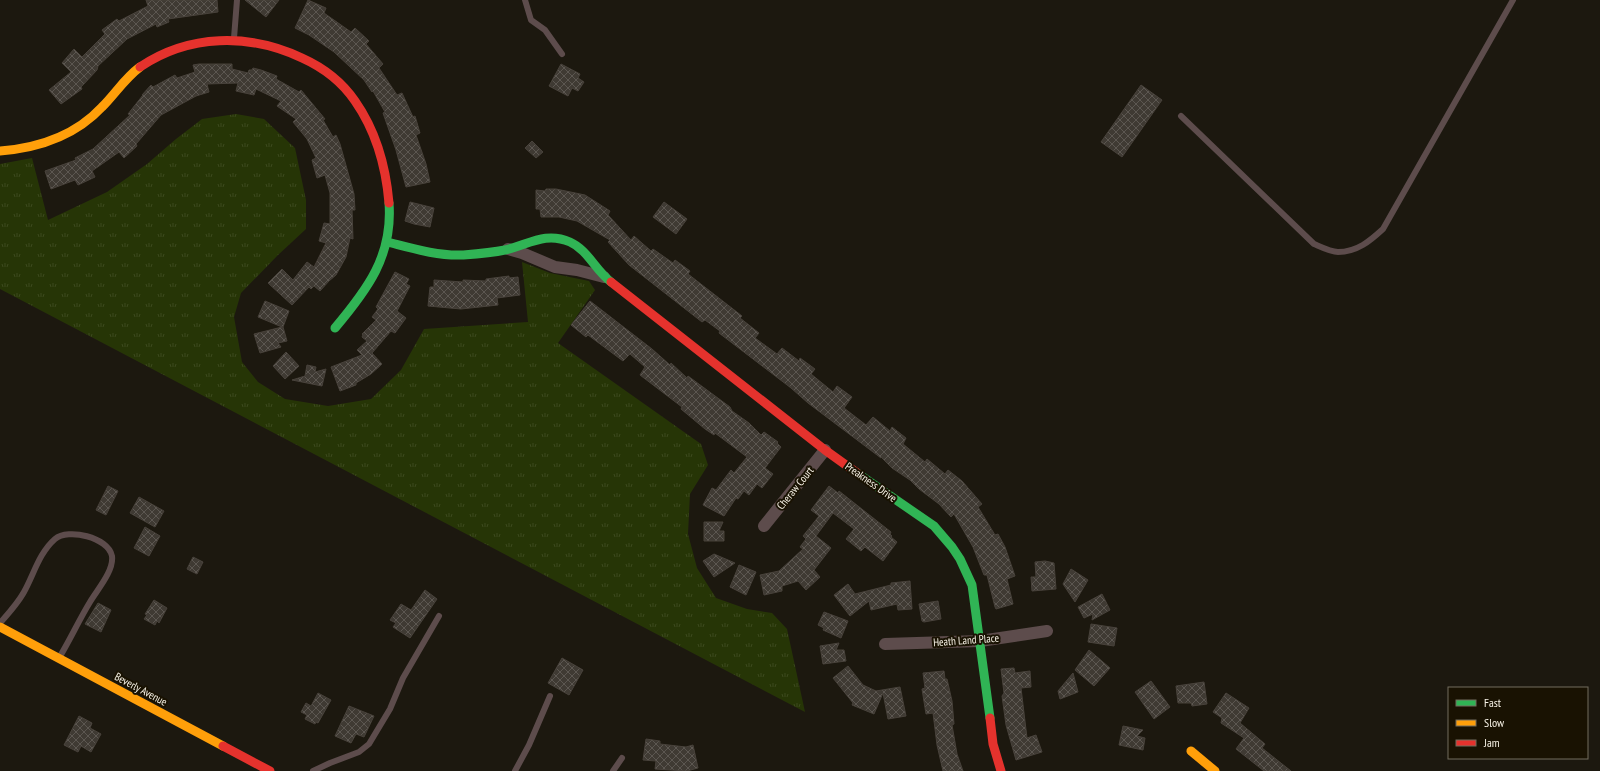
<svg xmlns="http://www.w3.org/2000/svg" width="1600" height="771" viewBox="0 0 1600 771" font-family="'PT Sans Narrow',sans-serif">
  <defs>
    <pattern id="grass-tufts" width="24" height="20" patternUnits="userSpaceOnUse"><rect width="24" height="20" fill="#263506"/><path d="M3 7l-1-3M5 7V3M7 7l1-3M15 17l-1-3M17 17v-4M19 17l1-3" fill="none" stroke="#3c491e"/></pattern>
    <pattern id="building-cross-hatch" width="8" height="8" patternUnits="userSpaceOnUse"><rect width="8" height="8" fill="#3f3a33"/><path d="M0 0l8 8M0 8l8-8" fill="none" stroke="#5c5751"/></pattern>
  </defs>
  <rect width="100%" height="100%" fill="#1c180f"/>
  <path fill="url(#grass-tufts)" d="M 236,114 L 264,119 L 295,148 L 306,200 L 306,229 L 278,255 L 241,293 L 234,317 L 242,362 L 258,382 L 285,399 L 328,406 L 371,399 L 401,370 L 424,329 L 528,322 L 522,262 L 550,273 L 589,281 L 595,290 L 558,343 L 701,444 L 708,465 L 690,494 L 688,534 L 697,568 L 716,598 L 747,609 L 772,613 L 787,629 L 805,712 L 0,289 L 0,164 L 32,158 L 48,220 L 107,192 L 147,164 L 176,139 L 202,119 Z"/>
  <g fill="url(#building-cross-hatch)" stroke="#48423b">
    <path d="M 146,0 L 217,0 L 218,12 L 168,19 L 169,22 L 157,27 L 156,24 L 127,39 L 98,66 L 97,70 L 81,87 L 82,89 L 61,104 L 49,90 L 71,72 L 62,63 L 74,49 L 82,57 L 105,34 L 102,30 L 117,19 L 119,21 L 148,6 Z"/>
    <path d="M 245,0 L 279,0 L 266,17 Z"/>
    <path d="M 308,0 L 326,8 L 324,13 L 351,32 L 355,28 L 369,41 L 366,44 L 383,64 L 379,68 L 397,95 L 402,93 L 413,117 L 415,116 L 420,133 L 416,135 L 426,164 L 430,182 L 406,187 L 396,150 L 383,113 L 385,112 L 373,91 L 372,92 L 364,80 L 334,52 L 309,35 L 295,28 Z"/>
    <path d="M 199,64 L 232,64 L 232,69 L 248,73 L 249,70 L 252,70 L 253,68 L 261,70 L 277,76 L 276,79 L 299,92 L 301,90 L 325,119 L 323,120 L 333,137 L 336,135 L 340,144 L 354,194 L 355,210 L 352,210 L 353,239 L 350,238 L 346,257 L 336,275 L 329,281 L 320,291 L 314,286 L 311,289 L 309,287 L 292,305 L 268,283 L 282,269 L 293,280 L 307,262 L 314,267 L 326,243 L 319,241 L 324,223 L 330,224 L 330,193 L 325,175 L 317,178 L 312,160 L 316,158 L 307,139 L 293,122 L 296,119 L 277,106 L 281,101 L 256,89 L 254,95 L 236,91 L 238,83 L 207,84 L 209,92 L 196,96 L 161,115 L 136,144 L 137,146 L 124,158 L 119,152 L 92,171 L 95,177 L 78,185 L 75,180 L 51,189 L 45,171 L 76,160 L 75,158 L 93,149 L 130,115 L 128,114 L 143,95 L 142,95 L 151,85 L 153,87 L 175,75 L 177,78 L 195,72 L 193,65 Z"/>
    <path d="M 561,64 L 580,74 L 578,78 L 584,82 L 578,91 L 572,88 L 568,96 L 549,86 Z"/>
    <path d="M 1141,85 L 1162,100 L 1122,157 L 1101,142 Z"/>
    <path d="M 532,141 L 543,152 L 536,158 L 525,148 Z"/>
    <path d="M 546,189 L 556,189 L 585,195 L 610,211 L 608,215 L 631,240 L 634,236 L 651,251 L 653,249 L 673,263 L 675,260 L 690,271 L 688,274 L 742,316 L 740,318 L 759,333 L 755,338 L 777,354 L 782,348 L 799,361 L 800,358 L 815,369 L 811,374 L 833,392 L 837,386 L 852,397 L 844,408 L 866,425 L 873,417 L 890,431 L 892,427 L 906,438 L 903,444 L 925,462 L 927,459 L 945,474 L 948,470 L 962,481 L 982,504 L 978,507 L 995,535 L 998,534 L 1005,547 L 1015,576 L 1007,579 L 1013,604 L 996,609 L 995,607 L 987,575 L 984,575 L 973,547 L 954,514 L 951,517 L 939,504 L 919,489 L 910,480 L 892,468 L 881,457 L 881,458 L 808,403 L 791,388 L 719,333 L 720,331 L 705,320 L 702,322 L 629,265 L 608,242 L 610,240 L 577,221 L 559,217 L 541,217 L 540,209 L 536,209 L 536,190 L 545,191 Z"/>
    <path d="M 410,202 L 434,208 L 430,227 L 414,224 L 405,221 Z"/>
    <path d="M 664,202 L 687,219 L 676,234 L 653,217 Z"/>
    <path d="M 395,272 L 409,279 L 406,284 L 410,286 L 397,311 L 406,318 L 395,333 L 391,331 L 372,353 L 382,364 L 371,374 L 356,383 L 356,385 L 340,391 L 331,367 L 362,355 L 357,350 L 367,341 L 362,337 L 363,335 L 362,334 L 376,320 L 372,317 L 378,309 L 376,307 Z"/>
    <path d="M 509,276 L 509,278 L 518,277 L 520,295 L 497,298 L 498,305 L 461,309 L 428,306 L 430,287 L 434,287 L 434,280 L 463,282 L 463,280 L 486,281 L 486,279 Z"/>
    <path d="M 265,301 L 289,311 L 283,327 L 287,341 L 278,343 L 281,347 L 260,353 L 254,334 L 282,327 L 258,317 Z"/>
    <path d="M 590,301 L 652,349 L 670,365 L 671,363 L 687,378 L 688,376 L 730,407 L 732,411 L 749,423 L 761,435 L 764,432 L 778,442 L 777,443 L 781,447 L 765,468 L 773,474 L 762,488 L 757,484 L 749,495 L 744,491 L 738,499 L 736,498 L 724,516 L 703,505 L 712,488 L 716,490 L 731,470 L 734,473 L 747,457 L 715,433 L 714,435 L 705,429 L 681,409 L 682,407 L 640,375 L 645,367 L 630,354 L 623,361 L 588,335 L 586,337 L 571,325 Z"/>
    <path d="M 286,352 L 299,366 L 285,379 L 273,366 Z"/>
    <path d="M 307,365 L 316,367 L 315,372 L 326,369 L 322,386 L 292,380 L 305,376 Z"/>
    <path d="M 108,486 L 118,491 L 106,515 L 96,510 Z"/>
    <path d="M 829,486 L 838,493 L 839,491 L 891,532 L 890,534 L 892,536 L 891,537 L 897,542 L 883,561 L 865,547 L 861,551 L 846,539 L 854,529 L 833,513 L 816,536 L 831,548 L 814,570 L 820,577 L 806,590 L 798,581 L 782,586 L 782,591 L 764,595 L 760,575 L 779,571 L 803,549 L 800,547 L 806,539 L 803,536 L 819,516 L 811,510 Z"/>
    <path d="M 139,497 L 164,511 L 155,527 L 130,513 Z"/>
    <path d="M 704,522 L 723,522 L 719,531 L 724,531 L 724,541 L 704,541 Z"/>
    <path d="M 145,527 L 160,536 L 149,556 L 134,548 Z"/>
    <path d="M 714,554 L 735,563 L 714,577 L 703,561 Z"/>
    <path d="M 193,557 L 203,562 L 197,574 L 187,569 Z"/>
    <path d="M 1045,561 L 1054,563 L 1056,589 L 1032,591 L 1031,577 L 1036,577 L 1035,562 Z"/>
    <path d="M 739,565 L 756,572 L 746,595 L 730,587 Z"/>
    <path d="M 1071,569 L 1088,580 L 1075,602 L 1063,584 Z"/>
    <path d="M 910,581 L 912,609 L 898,610 L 897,604 L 871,610 L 869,601 L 850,616 L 834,595 L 848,584 L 855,594 L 891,585 L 891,583 Z"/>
    <path d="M 425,590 L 437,599 L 410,638 L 393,627 L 396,623 L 390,620 L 401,604 L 411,610 Z"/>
    <path d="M 1102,594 L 1110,610 L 1092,620 L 1093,614 L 1084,618 L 1078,607 Z"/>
    <path d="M 154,600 L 167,608 L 159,623 L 157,621 L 155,625 L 144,619 L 147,615 L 145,614 Z"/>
    <path d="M 938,601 L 941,619 L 924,622 L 922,621 L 919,604 Z"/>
    <path d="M 98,603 L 111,610 L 101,632 L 85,624 Z"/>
    <path d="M 824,612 L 848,621 L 841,638 L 823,630 L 824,628 L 818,625 Z"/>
    <path d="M 1091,624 L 1117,628 L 1114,646 L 1088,642 Z"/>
    <path d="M 839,643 L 836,650 L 844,650 L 846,661 L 823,664 L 820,646 Z"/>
    <path d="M 1089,650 L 1110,668 L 1094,686 L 1075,670 Z"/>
    <path d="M 562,658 L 583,670 L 569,695 L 548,683 Z"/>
    <path d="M 848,666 L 863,685 L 876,691 L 900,687 L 906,716 L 888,719 L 883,693 L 874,714 L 852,705 L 853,703 L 833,678 Z"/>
    <path d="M 1014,668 L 1015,673 L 1030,671 L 1031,687 L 1021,688 L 1027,738 L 1036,735 L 1042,752 L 1016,760 L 1006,725 L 1002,696 L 1004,693 L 1001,669 Z"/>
    <path d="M 944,671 L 945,679 L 947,679 L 952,701 L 954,724 L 952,725 L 957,754 L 963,771 L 943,771 L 937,745 L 933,713 L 926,714 L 922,689 L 925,688 L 923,673 Z"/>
    <path d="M 1073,673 L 1078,692 L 1060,699 L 1058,691 Z"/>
    <path d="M 1151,681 L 1170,707 L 1154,719 L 1135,692 Z"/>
    <path d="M 1204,682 L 1207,704 L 1192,706 L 1191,703 L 1178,703 L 1176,686 Z"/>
    <path d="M 318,693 L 331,700 L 318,723 L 316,722 L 315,724 L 305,719 L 307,715 L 301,712 L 306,703 L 311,706 Z"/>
    <path d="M 1226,693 L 1249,708 L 1240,723 L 1265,744 L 1262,748 L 1291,771 L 1264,771 L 1236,749 L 1244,738 L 1221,723 L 1222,718 L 1213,712 Z"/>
    <path d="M 349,706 L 374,716 L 364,737 L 356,734 L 351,743 L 335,736 Z"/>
    <path d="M 79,716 L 92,723 L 90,728 L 101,734 L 91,752 L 81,746 L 78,752 L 64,745 Z"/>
    <path d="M 1123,726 L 1143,730 L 1137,736 L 1145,738 L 1143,750 L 1119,745 Z"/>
    <path d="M 646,739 L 660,741 L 660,744 L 686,747 L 693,745 L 698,768 L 687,771 L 655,769 L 656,761 L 643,760 Z"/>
  </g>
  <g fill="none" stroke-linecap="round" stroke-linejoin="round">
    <g stroke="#5d4c4c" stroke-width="6">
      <path d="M 525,0 L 531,20 L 545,30 L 562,54"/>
      <path d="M 234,38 L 237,0"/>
      <path d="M 1181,116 L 1314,244 C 1321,247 1331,252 1338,252 C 1357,252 1370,241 1383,229 L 1513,0"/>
      <path d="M 0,623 C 9,613 18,603 24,592 C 34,574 39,553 55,539 C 68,528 108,537 112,556 C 114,571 97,590 90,602 C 79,620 70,640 59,658"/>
      <path d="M 313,771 L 330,763 L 359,752 L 369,744 L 390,709 L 403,678 L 439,616"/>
      <path d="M 515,771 L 529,745 L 550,696"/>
      <path d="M 613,771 L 622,758"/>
    </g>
    <g stroke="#5d4c4c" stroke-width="12">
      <path d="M 508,249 L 522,253 L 555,267 L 577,270 L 604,277"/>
      <path d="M 764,526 L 825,450"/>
      <path d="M 885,644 L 980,641 L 1047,631"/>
    </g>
    <g stroke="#30b455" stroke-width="9">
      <path d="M 387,242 C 411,248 437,256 462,255 C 476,254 491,253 505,250 C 528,245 545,231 570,242 C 588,250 595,270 611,282"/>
      <path d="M 335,328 C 367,290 393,256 389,203"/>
      <path d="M 857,473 L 934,526 L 952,547 L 960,559 L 972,585 L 990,718"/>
    </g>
    <g stroke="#ff9f0a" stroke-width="9">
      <path d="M 0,151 C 38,148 75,136 102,107 C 115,94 125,78 140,67"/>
      <path d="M 0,627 L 223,746"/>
      <path d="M 1191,751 L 1215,771"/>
    </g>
    <g stroke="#e5322d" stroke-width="9">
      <path d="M 140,67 C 189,34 249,33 302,58 C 322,67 342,82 355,101 C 376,131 386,168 389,203"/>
      <path d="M 611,282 L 825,450 L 857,473"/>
      <path d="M 990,718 L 993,744 L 1001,771"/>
      <path d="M 223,746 L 270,771"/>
    </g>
  </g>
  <g text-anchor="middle" stroke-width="4" stroke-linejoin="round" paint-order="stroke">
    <g font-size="11" fill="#f8f3e7" stroke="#191202">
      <text transform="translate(871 482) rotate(35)" y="4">Preakness Drive</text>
      <text transform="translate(795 488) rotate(-51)" y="4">Cheraw Court</text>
      <text transform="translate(966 640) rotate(-4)" y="4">Heath Land Place</text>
      <text transform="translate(141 689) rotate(28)" y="4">Beverly Avenue</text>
    </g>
  </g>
  <rect x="1448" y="687" width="140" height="72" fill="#191202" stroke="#726c5e"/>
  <rect x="1456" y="700" width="20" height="6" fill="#30b455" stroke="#726c5e"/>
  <text x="1484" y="707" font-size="12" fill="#f8f3e7">Fast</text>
  <rect x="1456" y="720" width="20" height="6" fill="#ff9f0a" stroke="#726c5e"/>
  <text x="1484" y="727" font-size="12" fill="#f8f3e7">Slow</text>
  <rect x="1456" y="740" width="20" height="6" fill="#e5322d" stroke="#726c5e"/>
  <text x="1484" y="747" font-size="12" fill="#f8f3e7">Jam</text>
</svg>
